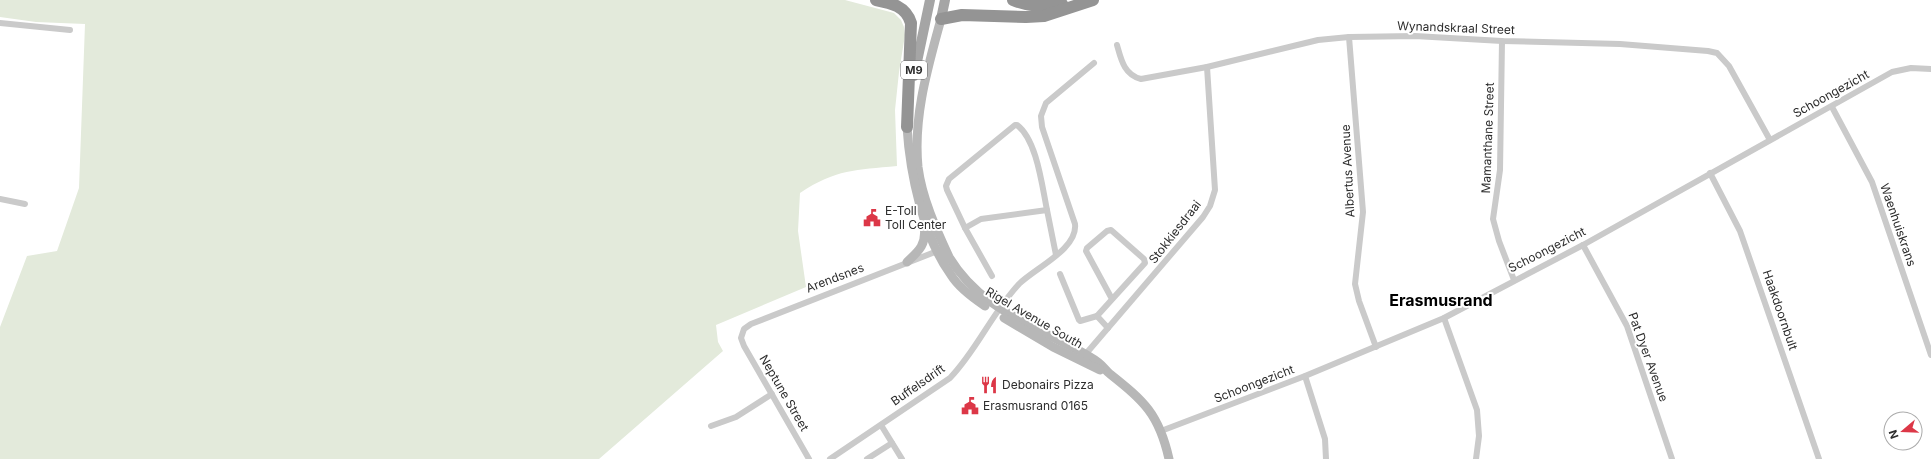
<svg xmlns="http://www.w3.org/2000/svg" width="1931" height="459" viewBox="0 0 1931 459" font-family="Inter,sans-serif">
  <rect width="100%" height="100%" fill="#fff"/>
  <path fill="#e3eadb" d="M 0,0 L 845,0 L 894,13 L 901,20 L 904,27 L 905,35 L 899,72 L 895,110 L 897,166 C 856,170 836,169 800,193 L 798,231 L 806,287 L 716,325 L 718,342 L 723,351 L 599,459 L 0,459 L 0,327 L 27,256 L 57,251 L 79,188 L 85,24 L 36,22 L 0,17 Z"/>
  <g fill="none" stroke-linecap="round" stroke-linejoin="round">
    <g stroke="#cacaca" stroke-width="6">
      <path d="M 0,23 L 70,30"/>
      <path d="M 1349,37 L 1363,212 L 1355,284 L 1359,301 L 1376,347"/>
      <path d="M 1502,41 L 1500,170 L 1493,219 L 1499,241 L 1514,280"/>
      <path d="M 1117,45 C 1121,59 1124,75 1141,79 L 1207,67 L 1318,40 L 1349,37 L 1415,36 L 1502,41 L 1620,44 L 1708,51 L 1717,53 L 1729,66 L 1770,140"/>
      <path d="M 1832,107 L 1872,182 L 1931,355"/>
      <path d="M 1710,173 L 1740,231 L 1819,459"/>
      <path d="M 0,199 L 25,204"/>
      <path d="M 965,228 L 947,190 L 946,186 L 949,179 L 1015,125 L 1017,125 C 1037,140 1042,186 1047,210"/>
      <path d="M 1583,245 L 1627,326 L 1672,459"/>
      <path d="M 1060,274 L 1079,320 L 1080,321 L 1097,316"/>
      <path d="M 992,276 L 965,228 L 981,219 L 1047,210 L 1056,255"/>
      <path d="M 1444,318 L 1477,410 L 1479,436 L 1476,459"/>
      <path d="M 1108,328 L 1097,316 L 1145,263 L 1144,259 L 1111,230 L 1107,231 L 1087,248 L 1086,251 L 1112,299"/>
      <path d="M 1084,356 L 1203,217 L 1210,206 L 1215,190 L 1207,67"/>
      <path d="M 1305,376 L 1325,439 L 1326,459"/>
      <path d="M 881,425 L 902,459"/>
      <path d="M 711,426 L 736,417 L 772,394"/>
      <path d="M 1161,431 L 1305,376 L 1444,318 L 1583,245 L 1892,72 L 1911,68 L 1931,69"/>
      <path d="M 809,459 L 744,346 L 741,338 L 744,329 L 751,324 L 940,250"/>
      <path d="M 830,459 L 950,378 C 977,350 992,313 1019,284 C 1035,268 1078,249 1075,224 L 1042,127 L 1041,116 L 1046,103 L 1094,63"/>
      <path d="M 867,459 L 892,443"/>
    </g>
    <g stroke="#b7b7b7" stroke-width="9">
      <path d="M 941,19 C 928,67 913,116 918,167 C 922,198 936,229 949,257 C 977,303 1019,319 1064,343 C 1076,349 1089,355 1099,363 C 1103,366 1106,371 1110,374 C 1144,401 1159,414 1169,459"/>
      <path d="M 907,127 C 910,174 923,236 951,275 C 959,288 973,298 985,306"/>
      <path d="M 907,262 C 919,251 927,244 924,226"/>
      <path d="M 1004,318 L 1053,347 L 1100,370"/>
    </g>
    <g stroke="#a5a5a5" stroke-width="10">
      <path d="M 941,19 L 945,0"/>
      <path d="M 914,76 L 930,0"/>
    </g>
    <g stroke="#949494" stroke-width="12">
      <path d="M 876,0 C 891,3 906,6 911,23 L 907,127"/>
      <path d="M 1013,0 C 1029,7 1044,7 1062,4"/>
      <path d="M 941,19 L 962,15 L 1026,17 L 1044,16 L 1093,0"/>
    </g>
  </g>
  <defs>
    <g id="civic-bare" transform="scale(1.38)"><path d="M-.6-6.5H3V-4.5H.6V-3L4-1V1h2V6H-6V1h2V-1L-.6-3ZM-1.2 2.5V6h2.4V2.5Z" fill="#dc3747" stroke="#fff" stroke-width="2.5" paint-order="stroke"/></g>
    <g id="restaurant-bare" transform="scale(1.38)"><path d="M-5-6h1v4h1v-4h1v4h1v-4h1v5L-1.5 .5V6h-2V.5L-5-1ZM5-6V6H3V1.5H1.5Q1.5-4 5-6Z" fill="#dc3747" stroke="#fff" stroke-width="2.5" paint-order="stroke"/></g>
  </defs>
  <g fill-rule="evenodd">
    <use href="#civic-bare" x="872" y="218"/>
    <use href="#restaurant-bare" x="989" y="385"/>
    <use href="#civic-bare" x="970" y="406"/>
  </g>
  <g text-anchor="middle" stroke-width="4" stroke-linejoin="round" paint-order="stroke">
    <rect fill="#fff" stroke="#6c6c6c" stroke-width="1" x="901" y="61" width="26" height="18" rx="3"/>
    <g font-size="11" font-weight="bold" fill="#2d2d2d">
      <text x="914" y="74">M9</text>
    </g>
    <g font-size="12" fill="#2d2d2d" stroke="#fff">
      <text transform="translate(1456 28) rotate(2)" y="4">Wynandskraal Street</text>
      <text transform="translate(1831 94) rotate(-29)" y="4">Schoongezicht</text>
      <text transform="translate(1488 138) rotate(-88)" y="4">Mamanthane Street</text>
      <text transform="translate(1348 171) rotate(-93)" y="4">Albertus Avenue</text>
      <text transform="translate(1898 225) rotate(71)" y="4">Waenhuiskrans</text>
      <text transform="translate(1175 232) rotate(-52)" y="4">Stokkiesdraai</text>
      <text transform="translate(1547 250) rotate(-27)" y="4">Schoongezicht</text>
      <text transform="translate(835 278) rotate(-21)" y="4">Arendsnes</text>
      <text transform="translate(1780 310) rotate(71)" y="4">Haakdoornbult</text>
      <text transform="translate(1034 318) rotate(30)" y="4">Rigel Avenue South</text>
      <text transform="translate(1648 357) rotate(70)" y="4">Pat Dyer Avenue</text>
      <text transform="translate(1254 384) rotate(-21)" y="4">Schoongezicht</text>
      <text transform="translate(918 385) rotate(-35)" y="4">Buffelsdrift</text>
      <text transform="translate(784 393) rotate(60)" y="4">Neptune Street</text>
    </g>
    <g font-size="12" fill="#2d2d2d" stroke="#fff" text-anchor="start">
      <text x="885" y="215">E-Toll<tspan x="885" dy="14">Toll Center</tspan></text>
      <text x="1002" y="389">Debonairs Pizza</text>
      <text x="983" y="410">Erasmusrand 0165</text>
    </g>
    <g font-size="16" font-weight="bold" fill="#000" stroke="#fff">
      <text x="1441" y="306">Erasmusrand</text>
    </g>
  </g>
  <g transform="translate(1903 431) rotate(251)"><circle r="19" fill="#ffffff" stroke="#ababab"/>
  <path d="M0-3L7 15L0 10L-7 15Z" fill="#dc3747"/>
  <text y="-6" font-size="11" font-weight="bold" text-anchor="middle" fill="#2d2d2d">N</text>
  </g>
</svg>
